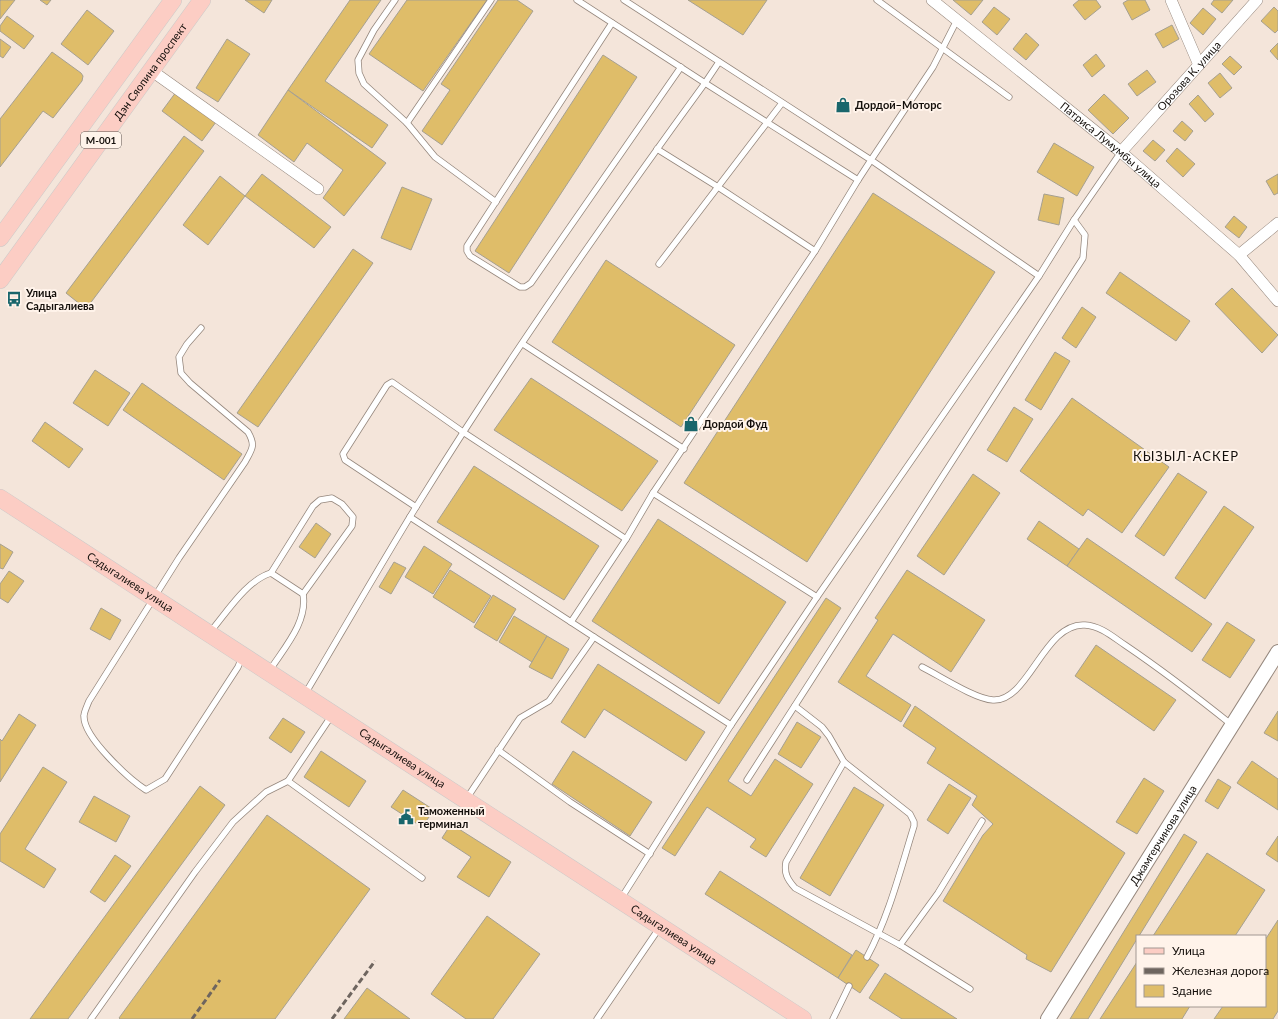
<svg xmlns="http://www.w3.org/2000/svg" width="1278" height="1019" viewBox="0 0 1278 1019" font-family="Lato,sans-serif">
  <rect width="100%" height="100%" fill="#f4e5da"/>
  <g fill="#dfbd69" stroke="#a6a091">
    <path d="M 1,0 L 15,0 L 0,19 L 0,1 Z"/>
    <path d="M 40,0 L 51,0 L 47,5 Z"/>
    <path d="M 245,0 L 272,0 L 264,13 Z"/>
    <path d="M 350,0 L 381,0 L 325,81 L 388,125 L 372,148 L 288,90 Z"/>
    <path d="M 407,0 L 487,0 L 423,91 L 369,54 Z"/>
    <path d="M 498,0 L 517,0 L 533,11 L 442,145 L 422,131 L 450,90 L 441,84 Z"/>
    <path d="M 688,0 L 767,0 L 743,35 Z"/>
    <path d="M 953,0 L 983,0 L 971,15 Z"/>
    <path d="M 1079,0 L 1096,0 L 1101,7 L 1085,20 L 1073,5 Z"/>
    <path d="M 1128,0 L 1145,0 L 1150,10 L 1132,20 L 1123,3 Z"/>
    <path d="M 1214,0 L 1233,0 L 1222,13 L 1211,4 Z"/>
    <path d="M 994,7 L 1010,19 L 997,35 L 982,22 Z"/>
    <path d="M 1274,7 L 1278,11 L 1278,30 L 1275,33 L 1261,21 Z"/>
    <path d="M 1203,8 L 1216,19 L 1203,35 L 1190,23 Z"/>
    <path d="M 87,10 L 114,31 L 88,65 L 61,44 Z"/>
    <path d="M 7,16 L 34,36 L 24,49 L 0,31 L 0,26 Z"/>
    <path d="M 1172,25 L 1179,39 L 1163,48 L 1155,34 Z"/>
    <path d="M 1026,33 L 1039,45 L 1026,60 L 1013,49 Z"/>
    <path d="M 0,39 L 11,47 L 3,58 L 0,56 Z"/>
    <path d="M 227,39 L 250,54 L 218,102 L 196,88 Z"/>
    <path d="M 1278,43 L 1278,60 L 1270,51 Z"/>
    <path d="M 52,52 L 81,73 L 83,76 L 82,81 L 53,118 L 43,111 L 0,167 L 0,119 Z"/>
    <path d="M 1096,54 L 1105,66 L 1092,77 L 1083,65 Z"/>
    <path d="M 603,55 L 637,77 L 509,273 L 475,251 Z"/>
    <path d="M 1230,56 L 1242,67 L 1234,75 L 1222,64 Z"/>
    <path d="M 1147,70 L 1156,82 L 1137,96 L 1128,84 Z"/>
    <path d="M 1220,73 L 1232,88 L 1220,98 L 1208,83 Z"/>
    <path d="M 288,90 L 386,163 L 344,216 L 323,198 L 343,170 L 307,143 L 294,162 L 258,135 Z"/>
    <path d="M 176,92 L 216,122 L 202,141 L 162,111 Z"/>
    <path d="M 1104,94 L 1129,118 L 1113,134 L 1088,110 Z"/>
    <path d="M 1198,95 L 1214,114 L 1205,122 L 1189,104 Z"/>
    <path d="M 1182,121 L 1193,131 L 1185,141 L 1173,131 Z"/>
    <path d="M 184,136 L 204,151 L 86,309 L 66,293 Z"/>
    <path d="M 1153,140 L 1165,150 L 1155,161 L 1143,151 Z"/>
    <path d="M 1054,143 L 1094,167 L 1077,196 L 1037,172 Z"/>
    <path d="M 1177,148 L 1195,164 L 1183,177 L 1166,161 Z"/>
    <path d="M 262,174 L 331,227 L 314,248 L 245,196 Z"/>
    <path d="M 1278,174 L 1278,193 L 1274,195 L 1266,181 Z"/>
    <path d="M 220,176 L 245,196 L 208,245 L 183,225 Z"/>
    <path d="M 402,187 L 432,199 L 411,250 L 381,238 Z"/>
    <path d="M 873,193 L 995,272 L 807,562 L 684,483 Z"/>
    <path d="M 1044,194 L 1064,198 L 1059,225 L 1038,220 Z"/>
    <path d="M 1234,216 L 1247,227 L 1239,238 L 1225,227 Z"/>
    <path d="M 353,249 L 373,263 L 258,427 L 237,413 Z"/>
    <path d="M 606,260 L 735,345 L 681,427 L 552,342 Z"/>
    <path d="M 1120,272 L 1190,321 L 1176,341 L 1106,293 Z"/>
    <path d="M 1232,288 L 1278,335 L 1262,353 L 1215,304 Z"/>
    <path d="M 1082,307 L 1096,317 L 1076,348 L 1062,338 Z"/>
    <path d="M 1055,352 L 1070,361 L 1041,410 L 1025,400 Z"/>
    <path d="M 95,370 L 130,393 L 108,426 L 73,403 Z"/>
    <path d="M 531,378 L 658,461 L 622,511 L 494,430 Z"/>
    <path d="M 142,383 L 242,454 L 224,480 L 123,410 Z"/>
    <path d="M 1072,398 L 1169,467 L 1122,533 L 1088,509 L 1083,516 L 1020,471 Z"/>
    <path d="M 1014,407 L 1033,419 L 1007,462 L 987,450 Z"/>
    <path d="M 45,422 L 83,449 L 69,468 L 32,441 Z"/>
    <path d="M 474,466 L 599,546 L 564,600 L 437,522 Z"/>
    <path d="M 1178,473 L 1207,492 L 1164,556 L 1135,536 Z"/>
    <path d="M 973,474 L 1000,493 L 944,575 L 917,556 Z"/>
    <path d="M 1224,506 L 1254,527 L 1205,599 L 1175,578 Z"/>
    <path d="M 658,519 L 786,602 L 719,704 L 592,621 Z"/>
    <path d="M 1039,521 L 1079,549 L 1067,566 L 1027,539 Z"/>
    <path d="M 316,523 L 331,534 L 315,558 L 299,547 Z"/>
    <path d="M 1087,538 L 1212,624 L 1192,652 L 1067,566 Z"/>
    <path d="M 0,544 L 13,552 L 3,569 L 0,568 Z"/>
    <path d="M 424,546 L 452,564 L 433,594 L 405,577 Z"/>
    <path d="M 394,562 L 406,568 L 391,594 L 379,587 Z"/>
    <path d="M 450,570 L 491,596 L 474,623 L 433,597 Z"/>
    <path d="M 907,570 L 985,620 L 951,672 L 893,634 L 866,676 L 911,705 L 901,722 L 838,682 L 878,620 L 875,618 Z"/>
    <path d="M 9,571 L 24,581 L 8,603 L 0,598 L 0,584 Z"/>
    <path d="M 493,595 L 516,609 L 497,641 L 474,627 Z"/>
    <path d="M 826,598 L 841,608 L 728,781 L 751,796 L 775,759 L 813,784 L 766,857 L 750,847 L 756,839 L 707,807 L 675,856 L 662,848 Z"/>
    <path d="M 101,608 L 121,620 L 110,640 L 90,629 Z"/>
    <path d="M 514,616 L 547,636 L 532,662 L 499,642 Z"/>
    <path d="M 1227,622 L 1255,640 L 1230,678 L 1202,660 Z"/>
    <path d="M 547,636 L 569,649 L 552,679 L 529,667 Z"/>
    <path d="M 1096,645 L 1176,700 L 1154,731 L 1075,676 Z"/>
    <path d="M 598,664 L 705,732 L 686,761 L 604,709 L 585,738 L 561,722 Z"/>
    <path d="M 915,706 L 1125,853 L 1051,972 L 1026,959 L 1027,955 L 943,901 L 983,835 L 993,824 L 972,805 L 977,796 L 927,763 L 936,748 L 903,726 Z"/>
    <path d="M 1278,711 L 1278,741 L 1264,733 Z"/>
    <path d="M 19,714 L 36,725 L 0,782 L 0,739 L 2,741 Z"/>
    <path d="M 283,718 L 305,732 L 291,753 L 269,738 Z"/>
    <path d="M 797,722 L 821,737 L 801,768 L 778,754 Z"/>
    <path d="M 321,751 L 366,781 L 349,807 L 304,777 Z"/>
    <path d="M 573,751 L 652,802 L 630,836 L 552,784 Z"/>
    <path d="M 1252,761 L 1278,779 L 1278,810 L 1237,783 Z"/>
    <path d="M 43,767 L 67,782 L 25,849 L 56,869 L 44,888 L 0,861 L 0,834 Z"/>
    <path d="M 1144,778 L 1164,791 L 1137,834 L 1116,822 Z"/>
    <path d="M 1218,779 L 1231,787 L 1218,809 L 1205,801 Z"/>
    <path d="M 949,784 L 971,798 L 948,834 L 927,820 Z"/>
    <path d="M 200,786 L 225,805 L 68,1019 L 30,1019 Z"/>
    <path d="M 854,787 L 884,805 L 830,896 L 800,878 Z"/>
    <path d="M 403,790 L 434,810 L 422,827 L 391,807 Z"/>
    <path d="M 94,796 L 130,816 L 116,842 L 79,822 Z"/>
    <path d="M 267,815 L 370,889 L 275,1019 L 120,1019 L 119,1018 Z"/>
    <path d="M 451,824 L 511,862 L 489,897 L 457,877 L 471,857 L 442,838 Z"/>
    <path d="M 1184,834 L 1197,842 L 1139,936 L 1137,936 L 1137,939 L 1088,1019 L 1070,1019 Z"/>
    <path d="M 1278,836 L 1278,862 L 1266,854 Z"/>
    <path d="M 1207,853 L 1265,890 L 1235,936 L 1153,936 Z"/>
    <path d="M 115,855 L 131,866 L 105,902 L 90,892 Z"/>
    <path d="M 720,871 L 852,955 L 838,978 L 705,894 Z"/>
    <path d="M 487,916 L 540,954 L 493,1019 L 466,1019 L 431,994 Z"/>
    <path d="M 1278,920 L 1278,1011 L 1273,1019 L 1214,1019 L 1223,1006 L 1265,1006 L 1265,940 Z"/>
    <path d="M 856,950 L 879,965 L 860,993 L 838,978 Z"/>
    <path d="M 1137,962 L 1137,1006 L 1190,1006 L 1182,1019 L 1100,1019 Z"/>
    <path d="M 885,973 L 957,1019 L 902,1019 L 869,998 Z"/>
    <path d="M 367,988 L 410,1019 L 344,1019 Z"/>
  </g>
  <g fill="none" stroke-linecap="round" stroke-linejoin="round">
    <g stroke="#95877d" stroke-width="7">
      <g id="service">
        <path d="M 395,0 L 374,30 L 358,60 L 359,73 L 364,84 L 407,123 L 435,157 L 496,202"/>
        <path d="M 624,0 L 871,160 L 858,180"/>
        <path d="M 877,0 L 1009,97"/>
        <path d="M 612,23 L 467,246 L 467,251 L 470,256 L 520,287 L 525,287 L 531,283 L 681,67"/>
        <path d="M 407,123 L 491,0"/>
        <path d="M 657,149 L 718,187 L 815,251"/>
        <path d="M 659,264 L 782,103"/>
        <path d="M 1039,276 L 1074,220"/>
        <path d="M 201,328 L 187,344 L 179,357 L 181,373 L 190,383 L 248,432 C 256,446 252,449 245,462 L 179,558 L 89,701 C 87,706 84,712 84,716 C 83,737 129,779 146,790 L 165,779 L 238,667 L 242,657"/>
        <path d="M 523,344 L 684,449"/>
        <path d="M 653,493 L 817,597"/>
        <path d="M 416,507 L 345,460 L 343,454 L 387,385 L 392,382 L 463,432 L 626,539"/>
        <path d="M 410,517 L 571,622 L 626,539 L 653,493 L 815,251 L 858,180 L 705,83 L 719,62"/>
        <path d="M 271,573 L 313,506 L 320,500 L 332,498 L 342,504 L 353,517 L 352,526 L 303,594"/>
        <path d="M 211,631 C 227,612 247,580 271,573 L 303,594 C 308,622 284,648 270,670"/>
        <path d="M 594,637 L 731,725"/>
        <path d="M 922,667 C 940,676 975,699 993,700 C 1029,702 1044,622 1085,625 C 1101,626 1113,637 1125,645 C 1162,670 1197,697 1232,725"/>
        <path d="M 305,694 C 342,632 378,569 416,507 C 505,363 605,220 705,83 L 577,0"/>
        <path d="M 795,706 L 822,727 L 829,736 L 844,762 L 910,814 L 914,822 L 914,826 C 900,871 889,916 867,957"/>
        <path d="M 498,750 L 570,802 L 650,854"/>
        <path d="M 844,762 L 786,862 C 784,873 787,879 795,888 L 900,945 L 970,989"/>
        <path d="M 747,780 L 1083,258 L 1085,235 L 1074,220 L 1121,152"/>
        <path d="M 288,781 L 422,878"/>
        <path d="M 467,798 L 520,718 L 549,701 L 594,637 L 571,622"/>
        <path d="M 622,897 L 731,725 L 817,597 L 1039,276 L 871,160 L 933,67 L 957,20"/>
        <path d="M 900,945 L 938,893 L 982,821"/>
        <path d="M 91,1019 L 195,872 L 233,822 L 266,792 L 288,781 L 332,715"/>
        <path d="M 597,1019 L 660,927"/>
        <path d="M 833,1019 L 849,986"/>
      </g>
    </g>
    <g stroke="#95877d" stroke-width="12">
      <g id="minor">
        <path id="s1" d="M 932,0 L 1121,152 L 1239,255 L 1278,301"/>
        <path d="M 1171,0 L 1199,65"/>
        <path d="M 152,71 L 318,189"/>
        <path id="s2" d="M 1121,152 L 1257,0"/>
        <path d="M 1239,255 L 1278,223"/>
      </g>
    </g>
    <g stroke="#95877d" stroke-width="16">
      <g id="tertiary">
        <path id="s3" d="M 1048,1019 L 1278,652"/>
      </g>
    </g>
    <g stroke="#cbcac9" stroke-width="18">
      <g id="primary">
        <path d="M 0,238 L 173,0"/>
        <path id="s4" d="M 0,280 L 202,0"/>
        <path id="s5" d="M 0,498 C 268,671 536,844 803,1019"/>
      </g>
    </g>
    <use href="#service" stroke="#fff" stroke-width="5.5"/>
    <use href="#minor" stroke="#fff" stroke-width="11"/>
    <use href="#tertiary" stroke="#fff" stroke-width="14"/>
    <use href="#primary" stroke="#fccdc4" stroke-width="17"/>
    <g stroke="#6e655f" stroke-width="3" stroke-dasharray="6 3" stroke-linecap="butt">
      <path d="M 192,1019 L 220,980"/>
      <path d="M 332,1019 L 375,961"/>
    </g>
  </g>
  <defs>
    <g id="shop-bare" transform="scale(1.2)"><path d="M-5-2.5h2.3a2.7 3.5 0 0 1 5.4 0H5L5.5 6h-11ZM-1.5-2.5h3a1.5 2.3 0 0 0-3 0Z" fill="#19666c" stroke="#fff3ea" stroke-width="2.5" paint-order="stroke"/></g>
    <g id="bus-bare" transform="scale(1.2)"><path d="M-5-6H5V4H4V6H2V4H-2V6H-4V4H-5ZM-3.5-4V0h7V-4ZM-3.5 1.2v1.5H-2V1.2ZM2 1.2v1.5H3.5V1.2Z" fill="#19666c" stroke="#fff3ea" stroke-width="2.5" paint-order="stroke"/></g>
    <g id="civic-bare" transform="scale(1.2)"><path d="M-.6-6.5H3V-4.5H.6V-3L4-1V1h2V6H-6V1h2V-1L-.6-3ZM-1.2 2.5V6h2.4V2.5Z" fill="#19666c" stroke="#fff3ea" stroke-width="2.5" paint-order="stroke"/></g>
  </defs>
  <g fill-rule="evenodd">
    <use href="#shop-bare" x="843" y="105"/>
    <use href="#bus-bare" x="14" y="299"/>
    <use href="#shop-bare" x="691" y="424"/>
    <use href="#civic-bare" x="406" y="817"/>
  </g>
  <g text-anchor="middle" stroke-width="4" stroke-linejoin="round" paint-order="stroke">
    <rect fill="#fff3ea" stroke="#5a534e" stroke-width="1" x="81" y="132" width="40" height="16" rx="3"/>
    <g font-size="10" font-weight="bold" fill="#140f0b">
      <text x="101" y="144">M-001</text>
    </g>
    <g font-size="11" fill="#140f0b" stroke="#fff3ea">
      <text dy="4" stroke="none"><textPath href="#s4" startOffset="257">Дэн Сяопина проспект</textPath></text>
      <text dy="4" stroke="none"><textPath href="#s2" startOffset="102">Орозова К. улица</textPath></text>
      <text dy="4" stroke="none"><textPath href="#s1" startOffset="230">Патриса Лумумбы улица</textPath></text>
      <text dy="4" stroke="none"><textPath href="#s5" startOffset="155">Садыгалиева улица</textPath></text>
      <text dy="4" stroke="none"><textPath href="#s5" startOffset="479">Садыгалиева улица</textPath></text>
      <text dy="4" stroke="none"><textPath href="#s3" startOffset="217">Джамгерчинова улица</textPath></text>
      <text dy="4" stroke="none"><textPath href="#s5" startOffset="803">Садыгалиева улица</textPath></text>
    </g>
    <g font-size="11" font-weight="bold" fill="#140f0b" stroke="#fff3ea" text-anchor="start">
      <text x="855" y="109">Дордой–Моторс</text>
      <text x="26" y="297">Улица<tspan x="26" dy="13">Садыгалиева</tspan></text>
      <text x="703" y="428">Дордой Фуд</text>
      <text x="418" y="815">Таможенный<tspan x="418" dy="13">терминал</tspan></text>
    </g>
    <g font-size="13" letter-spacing="1" fill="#140f0b" stroke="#fff3ea">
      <text x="1186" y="461">КЫЗЫЛ-АСКЕР</text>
    </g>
  </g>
  <rect x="1136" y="935" width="130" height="72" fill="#fff3ea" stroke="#a19891"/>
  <rect x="1144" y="948" width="20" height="6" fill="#fccdc4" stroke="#a19891"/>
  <text x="1172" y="955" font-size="12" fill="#140f0b">Улица</text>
  <rect x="1144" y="968" width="20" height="6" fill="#6e655f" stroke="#a19891"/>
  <text x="1172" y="975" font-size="12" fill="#140f0b">Железная дорога</text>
  <rect x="1144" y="985" width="20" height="12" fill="#dfbd69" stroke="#a19891"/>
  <text x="1172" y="995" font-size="12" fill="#140f0b">Здание</text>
</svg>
